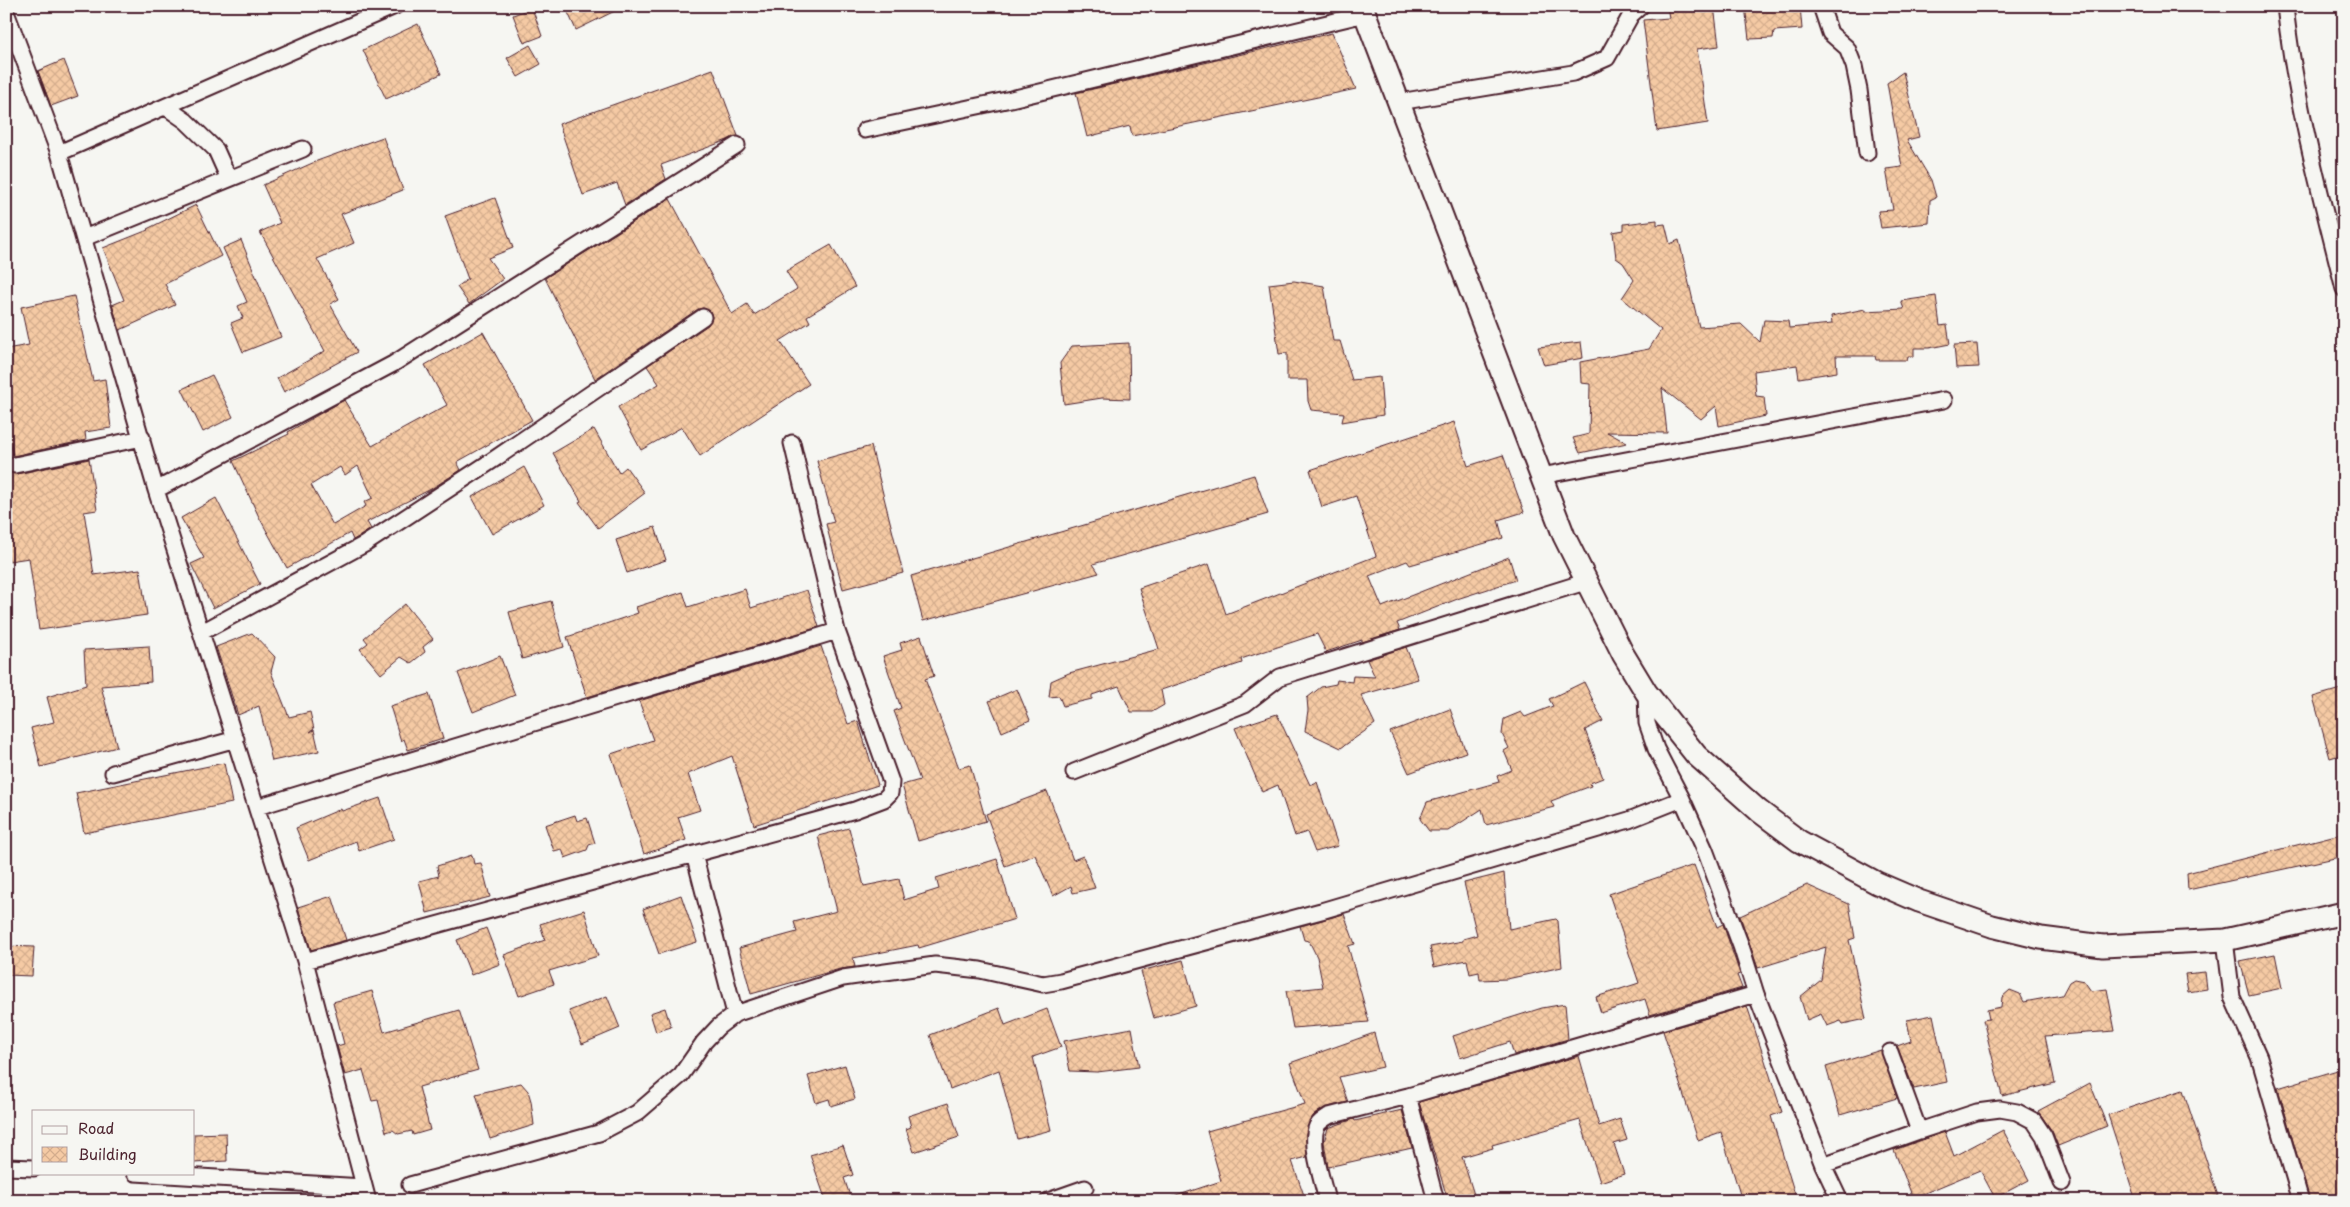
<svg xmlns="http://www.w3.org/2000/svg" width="2350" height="1207" font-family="'Playpen Sans',sans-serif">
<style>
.building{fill:url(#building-cross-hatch);stroke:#4a1f2b;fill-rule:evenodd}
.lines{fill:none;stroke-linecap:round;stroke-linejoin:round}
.minor-casing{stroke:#4a1f2b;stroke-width:19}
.secondary-casing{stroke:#4a1f2b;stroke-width:25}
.minor{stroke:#f6f6f2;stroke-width:15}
.secondary{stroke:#f6f6f2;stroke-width:21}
</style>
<defs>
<pattern id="building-cross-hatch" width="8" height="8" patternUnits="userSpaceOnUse" patternTransform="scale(1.25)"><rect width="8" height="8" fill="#f5caa4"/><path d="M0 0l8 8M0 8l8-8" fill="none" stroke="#d4ad8d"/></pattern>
</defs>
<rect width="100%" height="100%" fill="#f6f6f2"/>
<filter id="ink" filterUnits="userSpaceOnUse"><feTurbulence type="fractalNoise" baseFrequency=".02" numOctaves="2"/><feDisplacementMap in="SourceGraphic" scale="10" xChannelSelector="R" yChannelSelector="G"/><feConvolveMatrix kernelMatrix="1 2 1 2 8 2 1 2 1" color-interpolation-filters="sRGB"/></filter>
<g filter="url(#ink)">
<path class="building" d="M565,6h60l-49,24z
M1667,6h47l5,40 -22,3 11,74 -51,8 -14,-111 26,-2z
M1745,6h55l2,23 -28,2 -1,7 -24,1z
M532,8l10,28 -18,7 -11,-28z
M418,24l23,50 -55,25 -23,-49z
M1332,33l24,56 -224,47 -2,-10 -43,11 -11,-44z
M530,45l11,19 -23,13 -11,-19z
M64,60l14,36 -27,10 -13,-35z
M713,69l25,67 -77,29 5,14 -41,26 -8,-22 -34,12 -24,-71z
M1903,72l16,65 -12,3 24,40 5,17 -6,3 -1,23 -48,5 -3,-17 15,-1 -7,-41 16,-2 -15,-84z
M383,137l20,53 -62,24 13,29 -37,16 22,40 -9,5 27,48 -73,40 -7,-14 48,-27 -65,-119 20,-9 -17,-38 54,-24z
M495,198l18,50 -25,10 15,21 -34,25 -12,-17 11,-8 -23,-63z
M670,199l62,115 15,-10 7,11 43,-26 -11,-18 45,-26 24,42 -48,29 3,6 -30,19 29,43 -109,72 -18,-29 -41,23 -23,-43 41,-23 -12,-18 61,-41 4,-8 -2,-6 -7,-3 -5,1 -103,70 -50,-101z
M196,205l25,51 -56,28 10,21 -55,25 -8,-25 12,-5 -21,-52 45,-18 -1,-1z
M1657,220v5l8,-1 5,20 9,-4 20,87 42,-3 19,18 4,-22 24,1 1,7 43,-4 -1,-8 34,-7v2l39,-2 -3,-8 35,-5 4,30 7,-1 3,19 -21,4h-15v8h-6l-1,4h-31l-1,-4h-39l1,16 -38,6 -2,-13 -43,6 2,25 8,1 2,19 -47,10 -3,-20 -15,13 -39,-31 5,45 -60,-1 20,11 -47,10 -7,-15 16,-4 1,-50 -9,-1 -1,-21 69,-13 12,-19 -39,-32 12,-18 -11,-17 -7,-5 -3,-26 11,-2v-6z
M241,240l40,97 -38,15 -12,-29 12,-5 -5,-12 9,-4 -24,-54z
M1294,281l30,5 9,55h7l12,39 28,-3 3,38 -41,7 2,-9 -33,-3 -3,-9 -1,-21h-20v-27l-8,1 -10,-70z
M74,296l19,85 12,-2 6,49 -26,4 1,8 -73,16 -7,-39v-68l23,-4 -8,-38z
M483,332l49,88 -75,42 4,8 -30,19 -64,33 4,7 -11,7 -7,4 -3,-7 -63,35 -28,-51 -26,-56 56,-27 -1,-2 56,-32 28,46 75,-41 -22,-40zM358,466l15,32 -9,4 2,4 -33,19 -22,-40 29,-18 5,8z
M1581,342l2,16 -39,7 -6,-18z
M1129,343l1,56 -28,-1 -38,6 -4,-41 12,-17z
M1977,344l2,23 -23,1 -2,-23z
M212,375l21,42 -30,15 -21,-43z
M1454,422l14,44 35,-11 21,57 -26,8 5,18 -93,27 -3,-4 -38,15 13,31 127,-50 7,23 -56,18 -63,25 3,7 -38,12v-2l-36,12 -9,-18 -76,25 1,4 -81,27 3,15 -12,7h-21l-12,-26 -27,9v4l-29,7 -4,-10 -10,1 2,-16 18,-8 90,-24 -20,-61 70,-24 17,50 150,-58 -20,-60 -34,11 -12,-37z
M594,429l25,44 7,-6 19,26 -47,35 -19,-26 2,-1 -28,-48z
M871,446l32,127 -60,16 -17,-65 8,-2 -17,-61z
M89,459l8,51 -13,2 10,63 46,-6 7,46 -108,15 -10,-72 -20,3 -3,-18v-72l11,3z
M524,467l20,38 -52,29 -20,-37z
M1254,475l14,39 -175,50 6,9 -176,48 -12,-45z
M216,498l44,86 -47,24 -22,-44 13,-6 -23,-40z
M655,527l11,33 -39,13 -11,-33z
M745,589l6,19 56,-18 12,37 -232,70 -20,-60 71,-24 -2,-6 47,-15 5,15z
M551,601l13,46 -42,12 -13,-47z
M405,604l28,35 -10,8 2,5 -14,11 -10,-6 -20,17 -21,-25 8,-6 -4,-5z
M252,633l23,24 -4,15 18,45 21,-5 4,17 -4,3 4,-2 5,21 -47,10 -13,-55 -21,9 -22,-68z
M921,636l13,40 -9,3 34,89 11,-3 16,56 -68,20 -16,-56 18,-5 -26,-69 7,-3 -18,-52 19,-6 -2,-7z
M149,646l2,36 -50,4 16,61 -76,20 -10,-39 23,-6 -7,-25 39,-12 -2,-35z
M821,646l27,78 10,-3 20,64 -124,40 -22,-69 -44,18 12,36 -22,7 8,23 -42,14 -33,-100 42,-14 -14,-39z
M1406,647l12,32 -57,16 14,29 -34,24 -36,-17 3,-21 -1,-12 14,-11 15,-3 1,-4 15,2 1,-6 22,1 -8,-17z
M500,656l15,39 -42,17 -15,-39z
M1584,682l19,39 -18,9 18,48 -13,5 1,3 -40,15 3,6 -68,18 -4,-16 -34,22h-19l-9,-12 7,-17 72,-20 -2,-6 15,-6 -8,-19 5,-3 -7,-14 2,-15 17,-7 4,5 28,-11 -4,-7z
M2344,688v66l-14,4 -17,-61z
M1017,689l13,31 -28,12 -13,-31z
M429,694l14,45 -35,11 -4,-11 -3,2 -11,-35z
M1450,709l16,43 -57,21 -19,-41z
M1277,714l33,71 7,-3 21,64 -23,6 -8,-20 -12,4 -17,-51 -16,7 -27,-64z
M224,763l8,40 -148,30 -8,-40z
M1047,791l26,69 10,-4 12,32 -22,5 -2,-7 -18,10 -18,-41 -30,11 -19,-52z
M380,798l14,41 -35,12 -3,-10 -47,19 -13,-32 45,-19 1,2z
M575,815l2,6 10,-3 8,25 -6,2 -2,5 -22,8 -3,-9 -8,2 -9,-26z
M849,828l15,58 35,-7 5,21 35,-11 -3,-11 61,-19 18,60 -96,29 -1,-3 -65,13 2,9 -15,2 -89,25 -12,-46 58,-16 -3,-10 43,-11 -19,-75z
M2344,833v23l-156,34 -1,-17z
M472,855l2,9 7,-1 9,34 -63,16 -8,-32 20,-5 -2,-10z
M1694,865l23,62 6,-3 17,50 -3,1 5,13 -92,27 -5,-16 -44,14 -5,-16 43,-14 -30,-89z
M1504,873l5,56 47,-10 2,2 4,46 -55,12 -27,1 -1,-8 -9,2 -3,-14 -33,7 -4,-20 33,-6v-2l14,-4 -13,-52z
M1807,885l42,19 6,34 -6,2 17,79 -23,5 -2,-3 -14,5 -6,-12 -14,6 -7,-23 21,-17 5,-33 -68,21 -18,-52z
M681,895l16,47 -38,12 -16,-45z
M332,896l14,44 -35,10 -13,-43z
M584,910l14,46 -49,15 5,13 -35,12 -15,-41 41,-15 -5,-16z
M1344,914l11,30 -7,2 21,76 -76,6 -7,-37 37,-4 -6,-30 -8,-16 -5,-1 -4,-14z
M486,928l14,36 -29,11 -14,-35z
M6,946l28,1 -2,29 -26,-1z
M2275,954l7,34 -33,7 -9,-34z
M1183,960l13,46 -42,12 -13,-47z
M2205,972l2,17 -19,3 -3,-18z
M2074,979l10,2 7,10 16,-2 8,42 -70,5 10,47 -53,13 -19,-76 6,-1 -2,-9 14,-3 1,-10 8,-7 10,4 4,8 38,-7 7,-13z
M372,991l12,41 75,-22 19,60 -59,17 11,43 -17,5 -1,-4 -14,3 -5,-4 -7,2 -8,-32 -6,1 -9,-31 -18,5 -8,-29 7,-2 -11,-42z
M607,996l13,32 -38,16 -13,-33z
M1565,1004l3,35 -54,16 -4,-13 -50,16 -7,-22 89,-28z
M1747,1006l35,106 -11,4 26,85h-55l-21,-69 -23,8 -35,-109z
M665,1008l6,19 -15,5 -6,-19z
M999,1008l6,17 42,-16 14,38 -28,10 18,73 -34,9 -18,-69 -49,19 -20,-54z
M1933,1015l14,67 -33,7 -17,-43 14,-5 -4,-21z
M1132,1028l7,39 -42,5 -27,-1 -6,-30z
M1374,1033l9,34 -44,10 9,25 -24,6 -11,8 -7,17 1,24 -15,4 14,40h-135l-1,-3 51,-17 -14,-50 98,-27 -15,-41z
M1881,1050l16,48 -57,17 -14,-48z
M1579,1056l20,70 21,-7 7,21 -13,4 10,30 -24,8 -20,-62 -88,25 1,3 -31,9 14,44h-28l-29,-99z
M845,1065l10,34 -24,7 -2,-7 -13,4 -8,-27z
M2344,1068v133h-34l-32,-113z
M521,1083l7,8 3,10 3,24 -44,14 -14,-45z
M2090,1083l17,43 -49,20 -6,-15 -14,-20z
M2183,1090l35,106 -15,5h-67l-28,-86z
M948,1103l11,34 -45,15 -8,-23 5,-2 -3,-11z
M1402,1110l10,38 -84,19 -4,-25 4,-14 26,-9 1,2z
M2003,1130l26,50 -34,18 -15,-28 -67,28 -19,-48 51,-18 9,24z
M226,1133l1,28 -33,2v-29z
M843,1145l10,30 -9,3 6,18 -12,4 -2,-2 -10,3 -16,-46z"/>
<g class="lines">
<g class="minor-casing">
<path id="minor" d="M1821,6l9,27 17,15 7,18 5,24 8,63
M2285,6c10,95 36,190 59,283
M6,12l53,141 97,337 149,471 63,240
M1399,102l174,-29 34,-15 24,-43 10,-9
M166,107l20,14 30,29 13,29
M865,130l146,-31 354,-85
M59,153l336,-147
M84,238l219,-89
M15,465l127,-27
M1541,476l403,-76
M156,490l237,-126 344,-219
M202,632l163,-88 128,-84 210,-143
M1646,692l1,31 9,26 26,50 23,51 36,96 15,48 67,171 17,36
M1074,772l171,-68 35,-27 305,-95
M113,773l123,-34
M257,807l580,-176 -45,-188
M694,854l41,160
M2225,940l7,57 27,60 42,144
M305,961l550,-151 29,-11 6,-6 1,-11 -54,-151
M1890,1052l29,79
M1408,1096l28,105
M1823,1165l96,-34 58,-19 23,-3 17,3 17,9 10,15 18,47
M6,1167l28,1
M135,1173l228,14
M410,1185l189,-52 38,-20 44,-38 23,-33 14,-15 17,-13 108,-36 92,-13 45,5 63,14 18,-3 260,-70 308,-91 53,-21
M1048,1201l37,-13
M1327,1201c-4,-19 -18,-58 -10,-75 3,-5 7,-7 12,-10l79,-20 348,-102"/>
</g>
<g class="secondary-casing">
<path id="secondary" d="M1362,6l202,530 59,118 23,38 50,63 63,56 40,30 78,42 42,18 73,25 49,12 62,8 122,-6 119,-27"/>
</g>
<use href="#minor" class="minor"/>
<use href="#secondary" class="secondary"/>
</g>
</g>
<rect width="2350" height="1207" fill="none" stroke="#f6f6f2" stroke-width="25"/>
<rect x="12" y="12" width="2325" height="1182" fill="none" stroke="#4a1f2b" stroke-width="2" filter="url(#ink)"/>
<rect x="32" y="1110" width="162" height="65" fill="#f6f6f2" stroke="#b1a0a2"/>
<rect x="42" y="1126" width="25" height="8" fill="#f6f6f2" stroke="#b1a0a2"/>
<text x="78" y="1134" font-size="15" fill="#4a1f2b">Road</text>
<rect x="42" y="1147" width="25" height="15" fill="url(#building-cross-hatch)" stroke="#b1a0a2"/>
<text x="78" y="1160" font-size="15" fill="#4a1f2b">Building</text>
</svg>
